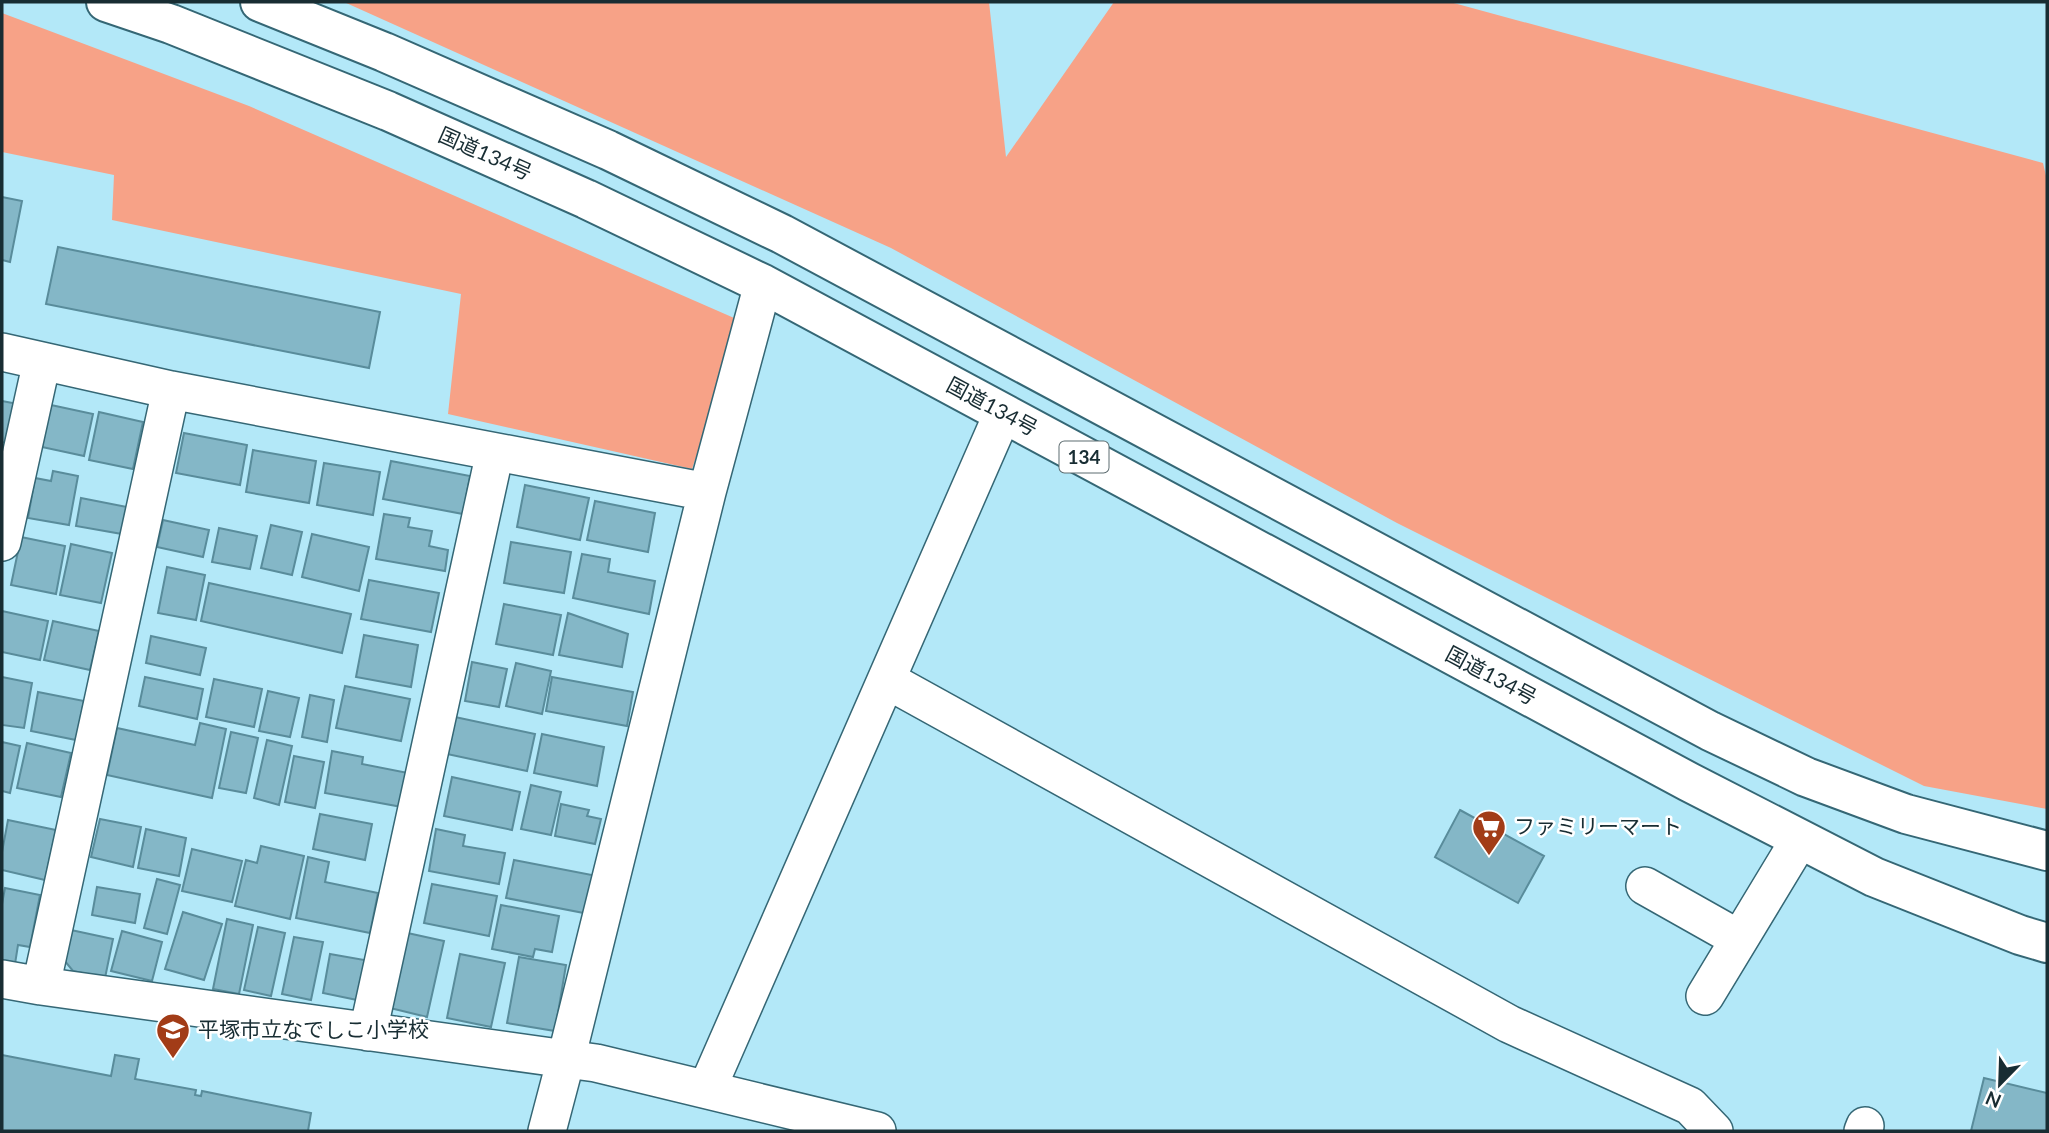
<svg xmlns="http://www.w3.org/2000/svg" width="2049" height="1133" font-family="Lato,'Noto Sans JP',sans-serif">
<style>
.green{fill:#f7a287}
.building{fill:#84b7c7;stroke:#598c9b;stroke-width:2}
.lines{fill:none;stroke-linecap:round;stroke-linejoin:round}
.minor-casing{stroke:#356775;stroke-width:40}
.highway-casing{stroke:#356775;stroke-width:42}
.minor{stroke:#fff;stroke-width:37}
.highway{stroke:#fff;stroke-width:38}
.labels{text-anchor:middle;stroke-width:5;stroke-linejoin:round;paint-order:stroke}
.shield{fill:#fff;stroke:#5d6c70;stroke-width:2}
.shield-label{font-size:19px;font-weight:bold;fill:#182d33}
.street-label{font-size:21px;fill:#182d33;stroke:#fff}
.poi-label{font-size:21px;fill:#182d33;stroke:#fff;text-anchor:start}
</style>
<rect width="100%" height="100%" fill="#b3e8f8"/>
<path class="green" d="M344,2h645l17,155 108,-155h336l593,161 4,17v629l-123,-23 -527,-263 -506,-275z
M2,13l247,93 492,215 -49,148 -244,-55 13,-120 -349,-74 2,-45 -112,-23z"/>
<path class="building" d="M2,197l20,4 -12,61 -8,-2z
M58,247l322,65 -11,56 -323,-64z
M2,401l16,3 -7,40 -9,-2z
M51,405l42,9 -9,42 -42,-9z
M99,412l44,10 -10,47 -44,-9z
M184,433l63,12 -7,40 -64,-12z
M253,450l63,11 -7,42 -63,-11z
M391,461l79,15 -7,38 -80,-15z
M324,463l56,9 -7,43 -56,-10z
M53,471l25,5 -9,49 -41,-7 7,-40 16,3z
M525,485l64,13 -9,42 -63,-13z
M81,498l46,9 -5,27 -46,-8z
M595,501l60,12 -7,39 -61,-12z
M384,514l26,4 -2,9 24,4 -3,15 19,4 -3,21 -69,-12z
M163,520l46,10 -6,27 -46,-10z
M271,525l31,7 -10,43 -31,-7z
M219,528l38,8 -7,33 -38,-7z
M312,534l57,13 -10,44 -57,-14z
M21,537l44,9 -9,48 -45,-9z
M511,542l60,10 -7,41 -60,-10z
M71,544l41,9 -11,50 -41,-8z
M582,554l28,5 -2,13 47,9 -6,33 -76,-16z
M167,567l38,8 -9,45 -38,-7z
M369,580l70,13 -8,39 -70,-13z
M209,583l142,31 -9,39 -141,-32z
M504,604l57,11 -8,40 -57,-11z
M2,611l46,10 -8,39 -38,-8z
M568,613l60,21 -6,33 -63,-12z
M53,621l46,10 -9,39 -46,-10z
M364,635l54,10 -7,42 -55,-10z
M151,636l55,12 -6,27 -54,-12z
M472,662l35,7 -8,38 -34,-6z
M516,663l35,8 -9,43 -36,-8z
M2,677l30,6 -8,45 -22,-3z
M145,677l58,12 -6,30 -58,-13z
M552,677l81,15 -6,34 -81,-15z
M214,679l48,10 -8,38 -48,-10z
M345,686l65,13 -9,42 -65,-13z
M268,691l31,7 -9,39 -31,-6z
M38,692l46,9 -8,39 -45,-9z
M310,695l24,5 -7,42 -25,-5z
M455,717l80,17 -8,37 -80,-17z
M200,723l26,6 -14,69 -105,-23 10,-47 78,17z
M231,732l27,6 -12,55 -27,-5z
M542,734l62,13 -7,39 -63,-13z
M267,740l25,6 -13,59 -25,-7z
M2,742l18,4 -10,47 -8,-2z
M27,743l44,10 -10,44 -44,-9z
M332,751l31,6 -1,7 46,9 -6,34 -77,-14z
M294,756l30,6 -9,46 -30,-6z
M452,777l68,15 -8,38 -68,-14z
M531,785l30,7 -10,43 -30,-6z
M561,804l28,6 -2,6 14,3 -6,25 -40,-8z
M1460,810l84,46 -26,47 -83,-46z
M320,814l52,10 -7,36 -52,-11z
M100,819l41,8 -8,40 -42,-10z
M8,820l48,10 -11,50 -43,-10v-18z
M146,829l40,9 -7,38 -41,-8z
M436,829l29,6 -2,11 42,7 -6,31 -70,-13z
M261,846l43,10 -14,63 -55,-13 11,-46 11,3z
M192,849l50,12 -10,41 -50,-11z
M308,857l21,5 -4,20 53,11 -8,40 -74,-15z
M514,860l83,16 -8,38 -83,-16z
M157,879l23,6 -13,49 -23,-6z
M432,884l65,12 -8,40 -65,-13z
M97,887l43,7 -5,29 -43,-8z
M5,888l35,7 -10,52 -12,-2 -3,19 -13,-3v-57z
M501,905l58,11 -7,36 -17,-3 -2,8 -41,-8z
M183,912l39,12 -18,56 -39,-11z
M227,919l26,6 -14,69 -26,-5z
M258,927l27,6 -14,63 -27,-6z
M71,930l42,9 -8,39 -32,-7 -9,-11z
M122,931l40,11 -10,39 -41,-10z
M403,932l41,9 -17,76 -41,-10z
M294,937l29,5 -12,58 -29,-6z
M330,954l40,7 -8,40 -39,-8z
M460,954l45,9 -14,64 -44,-9z
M519,957l47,8 -11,66 -48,-8z
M2,1055l109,21 4,-21 24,4 -4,20 61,11 -1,5 6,1 1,-5 109,22 -3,18h-306z
M1984,1078l63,15v38h-76z"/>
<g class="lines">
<g class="minor-casing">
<path id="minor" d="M763,284l-56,208 -141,567 30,4 281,68
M2,352l169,38 536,102
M2,542l40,-181
M887,680l622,344 181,82 24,25
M1645,886l94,53
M2,979l39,7 525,73 -19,72
M41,986l130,-596
M1705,996l95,-157
M368,1032l127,-580
M707,1089l296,-676
M1863,1131l2,-5"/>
</g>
<g class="highway-casing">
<path id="highway" d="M106,2l65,22 217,87 198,88 177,85 926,498 185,95 146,58 27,8
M260,2l124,50 224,98 174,84 928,497 96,46 100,37 141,37"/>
</g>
<use href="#minor" class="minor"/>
<use href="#highway" class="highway"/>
</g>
<defs>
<g id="supermarket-pin" transform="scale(1.75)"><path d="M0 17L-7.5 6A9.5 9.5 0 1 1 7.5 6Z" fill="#a23c17" stroke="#fff"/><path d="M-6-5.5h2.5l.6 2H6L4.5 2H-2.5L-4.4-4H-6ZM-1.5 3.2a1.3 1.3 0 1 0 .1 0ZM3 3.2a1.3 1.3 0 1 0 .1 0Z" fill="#fff"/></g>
<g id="school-pin" transform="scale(1.75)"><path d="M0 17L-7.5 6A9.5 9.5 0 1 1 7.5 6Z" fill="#a23c17" stroke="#fff"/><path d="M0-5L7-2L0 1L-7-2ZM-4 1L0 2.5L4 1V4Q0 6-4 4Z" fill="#fff"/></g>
</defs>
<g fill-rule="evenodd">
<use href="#supermarket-pin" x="1489" y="827"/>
<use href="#school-pin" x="173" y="1030"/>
</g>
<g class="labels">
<rect class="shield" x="1059.5" y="441.5" width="49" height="31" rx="5"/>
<g class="shield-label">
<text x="1084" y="464">134</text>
</g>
<g class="street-label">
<text transform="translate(485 154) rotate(24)" y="7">国道134号</text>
<text transform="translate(992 407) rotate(28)" y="7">国道134号</text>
<text transform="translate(1491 676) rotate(28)" y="7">国道134号</text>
</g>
<g class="poi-label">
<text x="1514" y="834">ファミリーマート</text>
<text x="198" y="1037">平塚市立なでしこ小学校</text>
</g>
</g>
<rect width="2049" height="1133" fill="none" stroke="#182d33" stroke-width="7"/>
<g transform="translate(2000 1084) rotate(203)" stroke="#ffffff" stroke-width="5" paint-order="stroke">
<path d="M0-5L12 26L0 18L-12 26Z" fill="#182d33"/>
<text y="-10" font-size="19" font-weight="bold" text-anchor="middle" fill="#182d33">N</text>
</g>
</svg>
